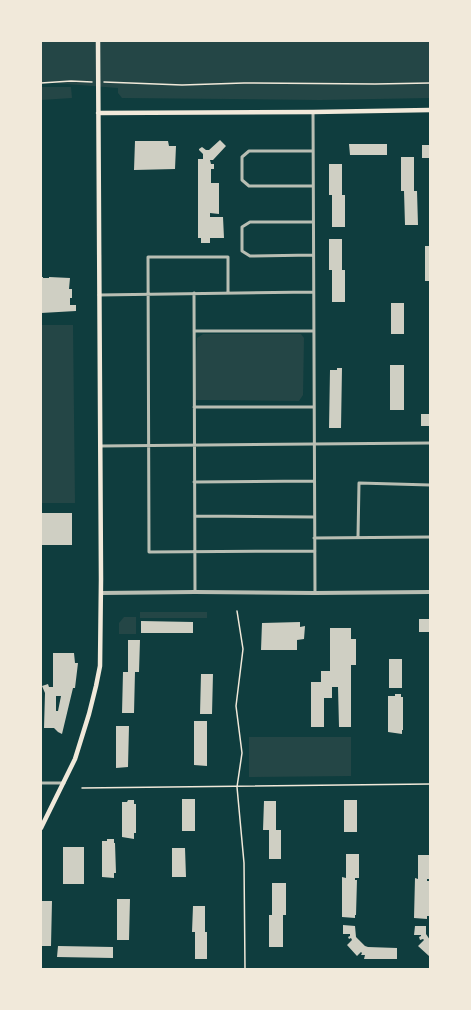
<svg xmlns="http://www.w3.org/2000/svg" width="471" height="1010" font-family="Commissioner,sans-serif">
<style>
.green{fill:#244646}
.building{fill:#cfcfc3;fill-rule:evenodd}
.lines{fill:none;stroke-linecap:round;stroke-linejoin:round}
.path{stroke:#f1e9da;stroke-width:1.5}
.minor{stroke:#b8beb3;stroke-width:3}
.tertiary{stroke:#b8beb3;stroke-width:4}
.secondary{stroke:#f1e9da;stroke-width:4.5}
</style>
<rect width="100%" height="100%" fill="#0f3d3e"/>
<path class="green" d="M41,41h389v57l-110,2 -198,-2 -4,-5v-5l-77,-6z
M41,87h30l1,11 -31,2z
M41,325h32l2,178h-34z
M203,334h98l3,4 -1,57 -4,6 -105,-1 3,-62z
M140,612h67v6h-67z
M124,617h12v17h-17v-11z
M249,737h102v39l-102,1z"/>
<path class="building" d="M220,140l6,6 -13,14h-3l1,4h3v5h-3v14h8v31l-9,-1v4h13l1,21h-14v5h-9v-5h-3v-79h5v-5l-4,-4v-1l3,-2 4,3h3z
M135,141h33l1,5h7l-1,23 -41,1z
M349,144h38v11h-37z
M422,145h8v13h-8z
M401,157h13v34h3l1,34h-13l-1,-34h-3z
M329,164h13v31h3v32h-13v-32h-3z
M329,239h13v31h3v32h-13v-32h-3z
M425,246h5v35h-5z
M41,277h2v1h6v-1l21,1 -1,11h3v9h-2v7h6v6l-35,2z
M391,303h13v31h-13z
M390,365h14v45h-14z
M337,368h5l-1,60h-12l1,-58h7z
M421,414h9v12h-9z
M41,513h31v32h-31z
M419,619h11v13h-11z
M141,621l52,1v11h-52z
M300,622v5l5,-1 -1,13 -7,1v10h-36l1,-27z
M330,628h21v11h5v26h-5v62h-12l-1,-40h-6v11h-8v29h-13v-45h10v-11h9z
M128,640h12l-1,32h-4l-1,41h-12l1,-41h5z
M53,653h21l1,10h3l-3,25h-2l-11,46 -4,-2 -4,-4h-10l1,-35 -3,-7 6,-2 1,3h4zM56,696h5l-3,15h-2z
M389,659h13v29h-13z
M201,674h12l-1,40h-12z
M395,694h6v3h2v33h-1v4l-14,-2v-36h7z
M194,721h13v45l-13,-1z
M116,726h13l-1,41 -12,1z
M182,799h13v32h-13z
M128,800h6v4h2v29h-2v6l-12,-2v-35h5z
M344,800h13v32h-13z
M264,801h12v29h5v29h-12v-29h-6z
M107,839h7v4h1l1,30h-2v5l-12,-1v-36h5z
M63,847h21v37h-21z
M172,848h13l1,29h-14z
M346,854h13v24h-4v2h2l-1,35h-1v3l-13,-1v-40l4,1z
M418,855h12v24h-3v2h2v35h-2v3l-13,-1 1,-40 3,1z
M272,883h14v32h-3v32h-14v-32h3z
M117,899h13l-1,41h-12z
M41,901h11l-1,45h-10z
M193,906h12v26h2v27h-12v-27h-3z
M343,925l12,1 1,11 9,9 3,1 29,1v11h-33l1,-4h-4l1,-2 -1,-1 -4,4 -10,-11 5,-5 -1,-2 -2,1 -1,-2 2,-1v-2h-7z
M415,926h11v8l4,6v15l-1,1 -11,-10 6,-6 -1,-1 -3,1 -1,-3 2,-1v-1h-7z
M58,946l55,1v11l-56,-1z"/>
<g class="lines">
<path class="path" d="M104,82l78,3 62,-2 131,1 55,-1
M41,83l30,-2 21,1
M237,611l6,38 -7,57 6,47 -5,34 7,76 1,106
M82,788l348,-4"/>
<path class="minor" d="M313,112l2,481
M313,151h-64l-7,6v23l7,6h64
M313,222h-63l-8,5v24l8,5 63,-1
M194,293l1,299
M228,293v-36h-80l1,295 166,-1
M99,295l214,-3
M194,331h120
M194,407h120
M100,446l330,-3
M194,482l120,-1
M195,516l119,1
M358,537l1,-54 71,2
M314,538l116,-1
M41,783h23"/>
<path class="tertiary" d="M101,593l94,-1 120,1 115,-1"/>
<path class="secondary" d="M98,113l215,-1 117,-2
M41,828l34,-69 14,-45 7,-28 4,-20 1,-87 -3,-538"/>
</g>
<rect width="471" height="1010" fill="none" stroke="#f1e9da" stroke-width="84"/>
</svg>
